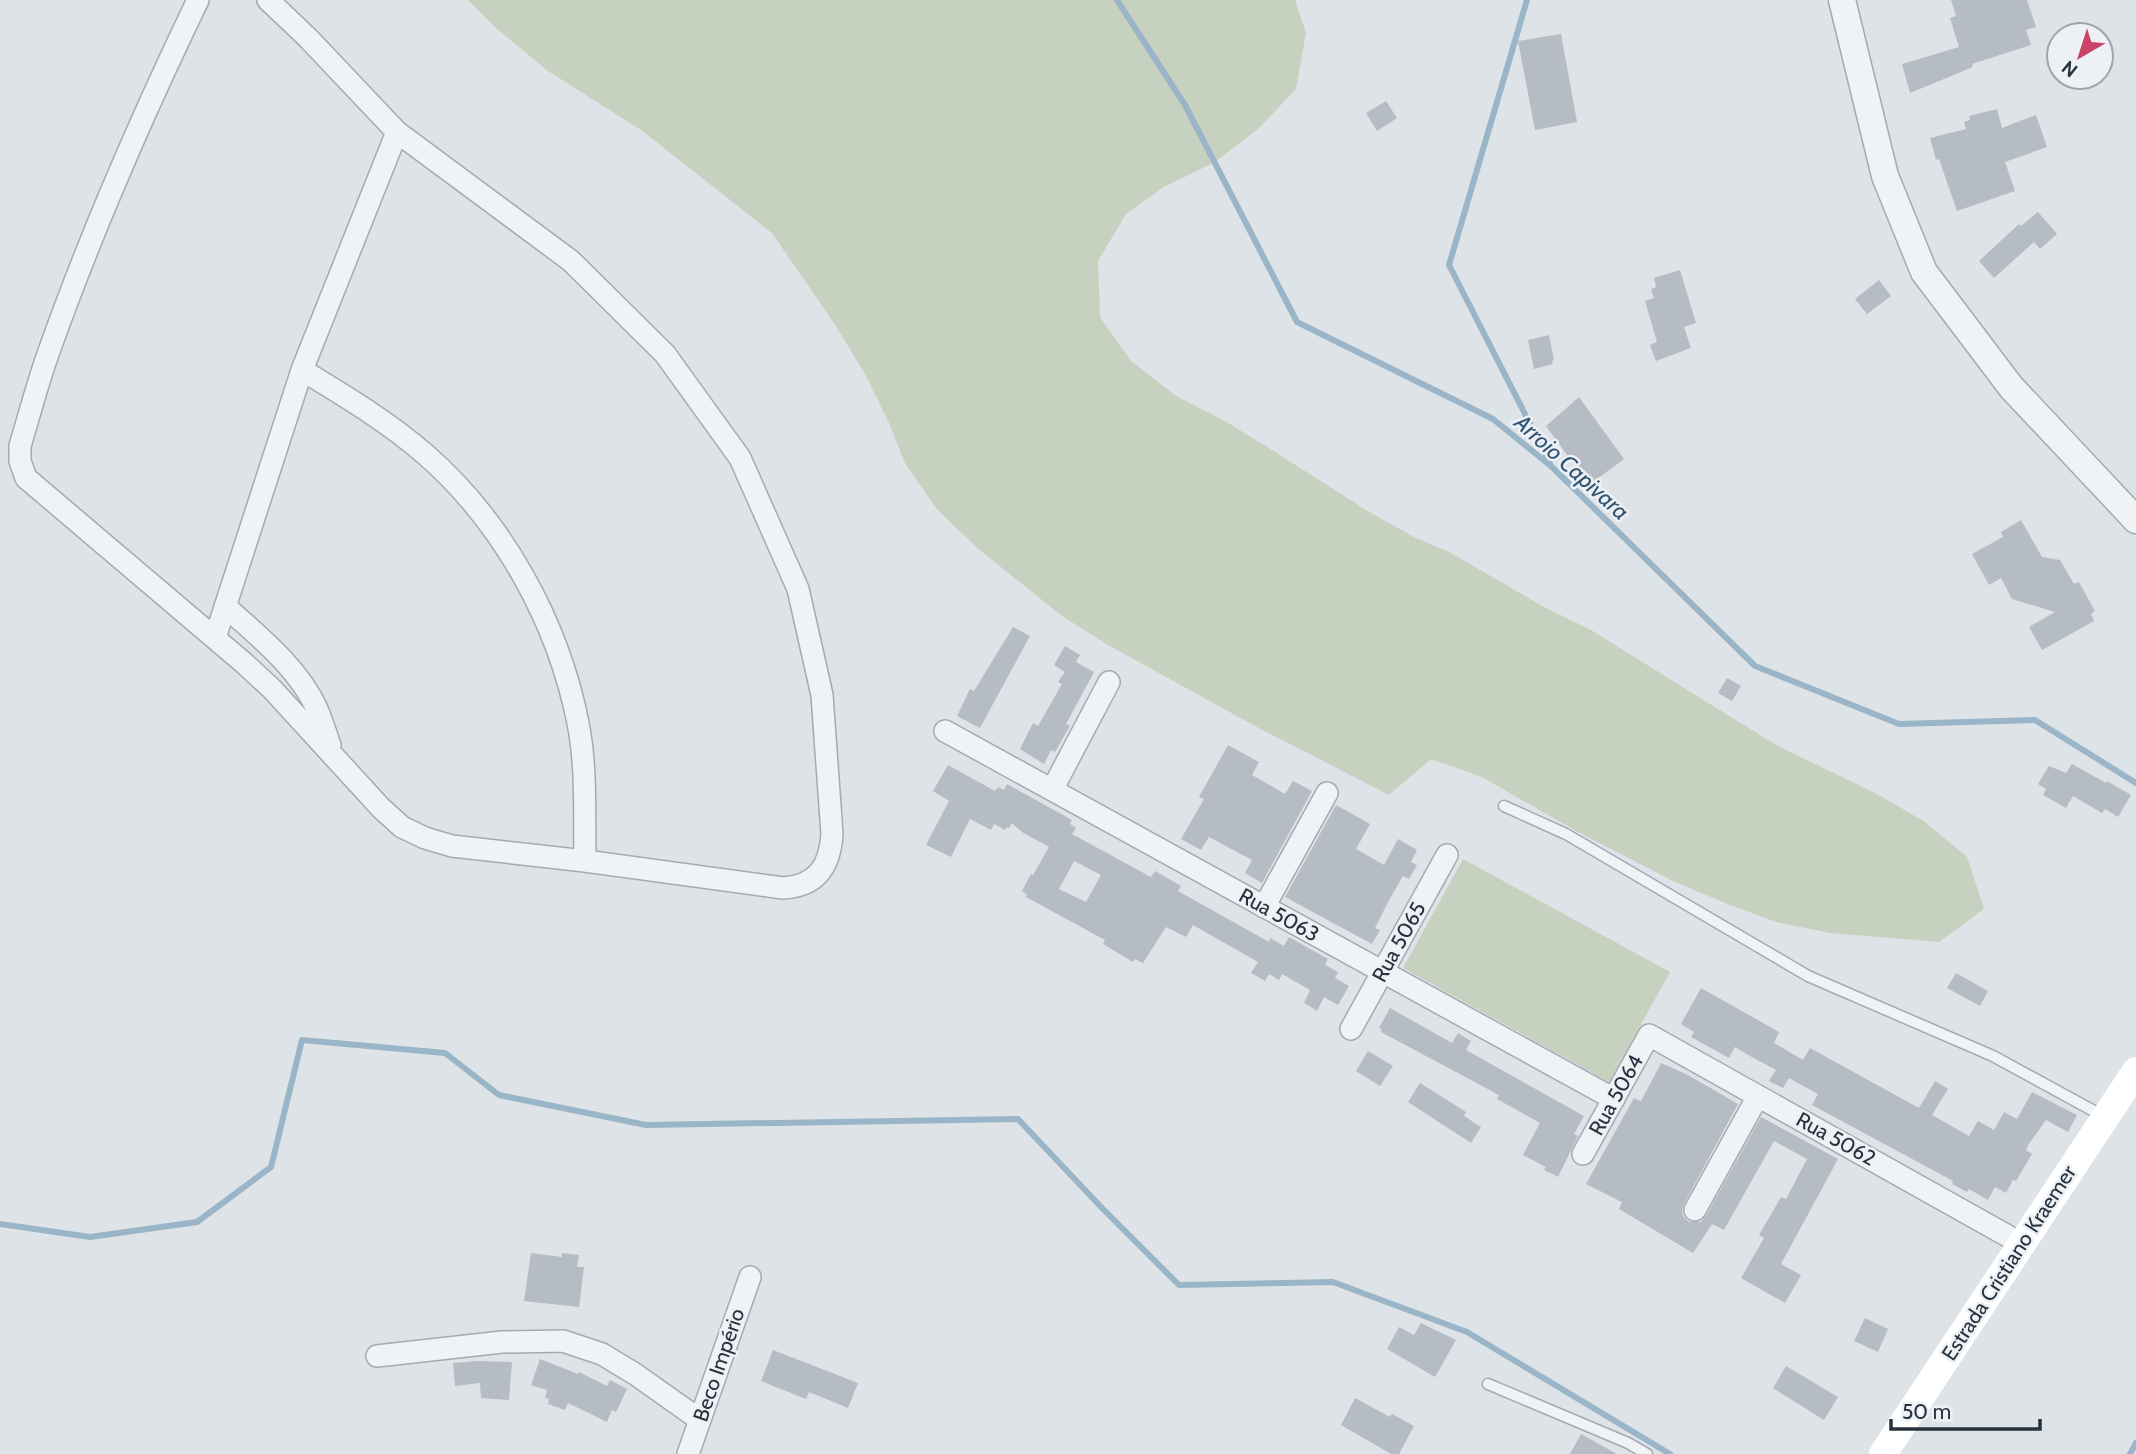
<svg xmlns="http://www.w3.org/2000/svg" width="2136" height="1454" font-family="Cabin,sans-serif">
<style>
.green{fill:#c6d1bf}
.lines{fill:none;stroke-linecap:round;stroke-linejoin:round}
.stream{stroke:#99b5c7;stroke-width:6}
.building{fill:#b5bcc4;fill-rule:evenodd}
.service-casing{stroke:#a3aab1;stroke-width:13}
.minor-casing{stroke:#a3aab1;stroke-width:24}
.tertiary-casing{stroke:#a3aab1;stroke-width:29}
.service{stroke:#f0f3f6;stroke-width:10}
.minor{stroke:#f0f3f6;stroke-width:21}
.tertiary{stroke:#f0f3f6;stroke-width:26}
.secondary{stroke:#fff;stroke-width:28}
.labels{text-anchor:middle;stroke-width:5;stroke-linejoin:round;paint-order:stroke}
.street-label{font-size:21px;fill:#27323e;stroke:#edf1f5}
.water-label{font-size:23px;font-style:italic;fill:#325671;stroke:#edf1f5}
</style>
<rect width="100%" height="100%" fill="#dee3e7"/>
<path class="green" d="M468,0h827l11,33 -10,56 -37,39 -44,34 -51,25 -38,27 -28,47 2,56 31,44 45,35 49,25 47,29 94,60 48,27 35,15 95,55 47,23 185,115 101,49 48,28 42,35 17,52 -45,33 -109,-9 -54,-11 -51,-19 -50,-21 -97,-50 -96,-55 -51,-18 -42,36 -134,-69 -147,-81 -46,-29 -86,-69 -40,-39 -31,-45 -16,-40 -24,-49 -29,-48 -64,-93 -131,-103 -93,-59 -52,-43z
M1463,859l207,113 -61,110 -206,-114z"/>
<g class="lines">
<path class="stream" d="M1117,0l68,105 112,217 196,97 59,48 203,199 144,58 136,-4 101,63
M1527,0l-78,265 101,198
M0,1224l90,13 107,-15 74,-55 31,-127 143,13 54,42 147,30 372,-6 84,89 77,77 154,-3 134,50 203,122
M2130,1454l6,-11"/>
</g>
<path class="building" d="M1951,0h76l9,27 -10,3 5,15 -59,19 1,3 -63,26 -8,-29 57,-17 -9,-29 6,-2z
M1561,34l16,88 -42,8 -17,-89z
M1386,101l11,17 -20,13 -11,-18z
M1997,109l5,19 34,-13 11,32 -42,15 10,29 -58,20 -18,-52 -3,1 -6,-22 36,-9 -2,-7 6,-2 -1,-4z
M2038,212l19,22 -17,15 -6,-7 -40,36 -15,-17 40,-37 2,2z
M1680,270l16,53 -12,4 7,21 -35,13 -6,-16 7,-3 -12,-41 9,-3 -3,-9 5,-2 -2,-9z
M1879,280l12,16 -24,18 -12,-15z
M1549,335l5,25 -2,1 1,3 -19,5 -6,-29z
M1579,397l45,62 -35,26 -43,-59z
M2021,520l21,37 18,3 14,24 5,-2 16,29 -4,3 3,7 -52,29 -13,-23 26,-15 -43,-13 -11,-21 -12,7 -17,-31 31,-17 -2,-5z
M1013,627l17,9 -50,92 -23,-12 13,-27 4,2z
M1065,646l15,9 -4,7 18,10 -28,52 4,2 -15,26 -4,-2 -7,14 -24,-15 13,-26 5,3 24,-42 -4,-2 7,-10 -11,-7z
M1727,678l14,8 -9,15 -14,-8z
M1228,745l31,17 -7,13 33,19 8,-13 19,10 -50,92 -17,-10 7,-13 -43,-23 -8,13 -20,-11 23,-40 -5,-2z
M2072,764l34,19 1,-2 24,14 -13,22 -13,-8 -3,4 -29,-17 -7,12 -23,-13 3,-6 -8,-5 11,-18 17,7z
M948,765l47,26 3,-4 6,3 3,-6 65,36 -2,4 6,4 -4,6 79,43 4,-6 26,15 -3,5 91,51 1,-4 14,8 5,-9 39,22 -3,6 13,7 -3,6 14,8 -11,19 -14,-8 -7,14 -13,-8 6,-13 -28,-16 -3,6 -10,-6 -4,7 -14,-8 7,-11 -65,-37 -7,12 -20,-10 -23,36 -8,-4 -2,3 -30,-18 2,-4 -79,-43 1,-2 -5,-4 9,-17 2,1 16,-28 -27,-15 -10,-9 -3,5 -2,-1 -2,3 -11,-6 -3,6 -21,-11 -19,38 -25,-12 23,-44 -16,-10zM1074,861l27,14 -15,27 -27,-13z
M1336,805l34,19 -14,25 28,16 14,-26 19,11 -6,12 6,3 -8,14 -6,-3 -15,26 -13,26 5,2 -8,14 -87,-47z
M1956,973l32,18 -8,15 -33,-18z
M1701,988l78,44 -5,11 29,17 7,-12 109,60 16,-27 13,8 -16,26 37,21 9,-15 16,9 10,-18 13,7 15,-27 45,23 -9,17 -22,-12 -18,25 -2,5 6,4 -16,27 -3,-1 -7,13 -11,-6 -7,13 -19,-11 -2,3 -15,-8 1,-3 -141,-76 6,-11 -29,-16 -6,10 -14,-7 7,-11 -26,-14 -15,-9 -6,11 -38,-21 3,-5 -13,-8z
M1390,1008l62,35 6,-10 13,8 -5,9 118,66 -10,18 4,2 -20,41 -14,-7 2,-3 -23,-12 17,-32 -43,-24 2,-4 -118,-63 1,-2 -3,-2z
M1368,1051l25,15 -13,20 -24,-15z
M1661,1063l27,12 50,29 -54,100 -2,6 1,6 6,6h12l5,-6 55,-99 77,42 -57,105 20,11 -16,28 -44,-25 23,-40 -5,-3 22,-38 5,2 21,-40 -33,-18 -50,89 -12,-6 -19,29 -74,-44 3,-7 -36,-18 48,-86 7,3z
M1420,1083l46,29 -2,4 17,11 -10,16 -63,-41z
M531,1253l31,4v-4l17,2 -2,12h7l-5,40 -55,-6z
M1865,1318l23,11 -10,23 -24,-11z
M1421,1323l35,17 -21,37 -48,-28 12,-22 15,8z
M773,1350l85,33 -10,25 -39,-16 -3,7 -45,-18z
M540,1359l38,15 1,-2 28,14 3,-6 17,9 -11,23 -4,-2 -5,12 -39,-19 -3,7 -17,-6 1,-5 -4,-1 2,-8 -16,-5z
M478,1361l34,1 -3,38 -28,-2 -1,-15 -25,3 -2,-23z
M1786,1366l52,31 -14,23 -51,-32z
M1355,1398l35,19 2,-3 22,12 -15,28h-8l-50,-29z
M1581,1434l36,20h-47z"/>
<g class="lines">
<g class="service-casing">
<path id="service" d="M1504,806l62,28 242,142 185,80 110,60
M1488,1384l140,59 19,11"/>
</g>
<g class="minor-casing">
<path id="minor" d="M198,0c-56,116 -107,233 -150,354 -11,31 -19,62 -28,92v15l6,17 218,185 28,26 109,119 21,19 23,11 27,8 133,15 198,27c34,-2 47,-22 49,-54l-10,-139 -24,-106 -58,-131 -75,-104 -94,-93 -174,-129 -89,-94 -40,-38
M302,370c43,26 86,52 123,84 78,68 133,168 153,269 9,45 6,92 7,138
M225,606c33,30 73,61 92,103 5,12 9,24 13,36
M215,638l87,-268 95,-238
M945,731l669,368
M1052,790l57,-108
M1264,907l63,-114
M1351,1029l96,-174
M1583,1154l66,-119 373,209
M1695,1210l63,-114
M377,1356l125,-14 61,-1 39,13 33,20 65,46
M688,1454l62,-177"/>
</g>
<g class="tertiary-casing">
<path id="tertiary" d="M1842,0l43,176 39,96 87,115 125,133"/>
</g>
<use href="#service" class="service"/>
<use href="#minor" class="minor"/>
<use href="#tertiary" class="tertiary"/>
<path class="secondary" d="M1883,1454l253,-383"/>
</g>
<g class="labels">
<g class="street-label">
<text transform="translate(1279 915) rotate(29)" y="7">Rua 5063</text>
<text transform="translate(1399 942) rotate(-61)" y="7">Rua 5065</text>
<text transform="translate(1616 1095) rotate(-61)" y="7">Rua 5064</text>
<text transform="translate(1836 1139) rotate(29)" y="7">Rua 5062</text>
<text transform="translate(2009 1263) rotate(-57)" y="7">Estrada Cristiano Kraemer</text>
<text transform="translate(719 1365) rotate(-71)" y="7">Beco Império</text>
</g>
<g class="water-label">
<text transform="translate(1572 467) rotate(42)" y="8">Arroio Capivara</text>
</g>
</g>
<g transform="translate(2080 56) rotate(219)"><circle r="33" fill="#edf1f5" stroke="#9ea5ac" stroke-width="2"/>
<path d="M0-5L12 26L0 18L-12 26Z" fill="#cc4369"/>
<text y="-10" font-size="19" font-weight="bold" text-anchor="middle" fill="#27323e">N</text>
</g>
<path d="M1891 1419v10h149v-10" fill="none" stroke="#27323e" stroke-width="3.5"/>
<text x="1902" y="1419" font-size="21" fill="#27323e" stroke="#edf1f5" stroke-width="5" paint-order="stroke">50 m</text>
</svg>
